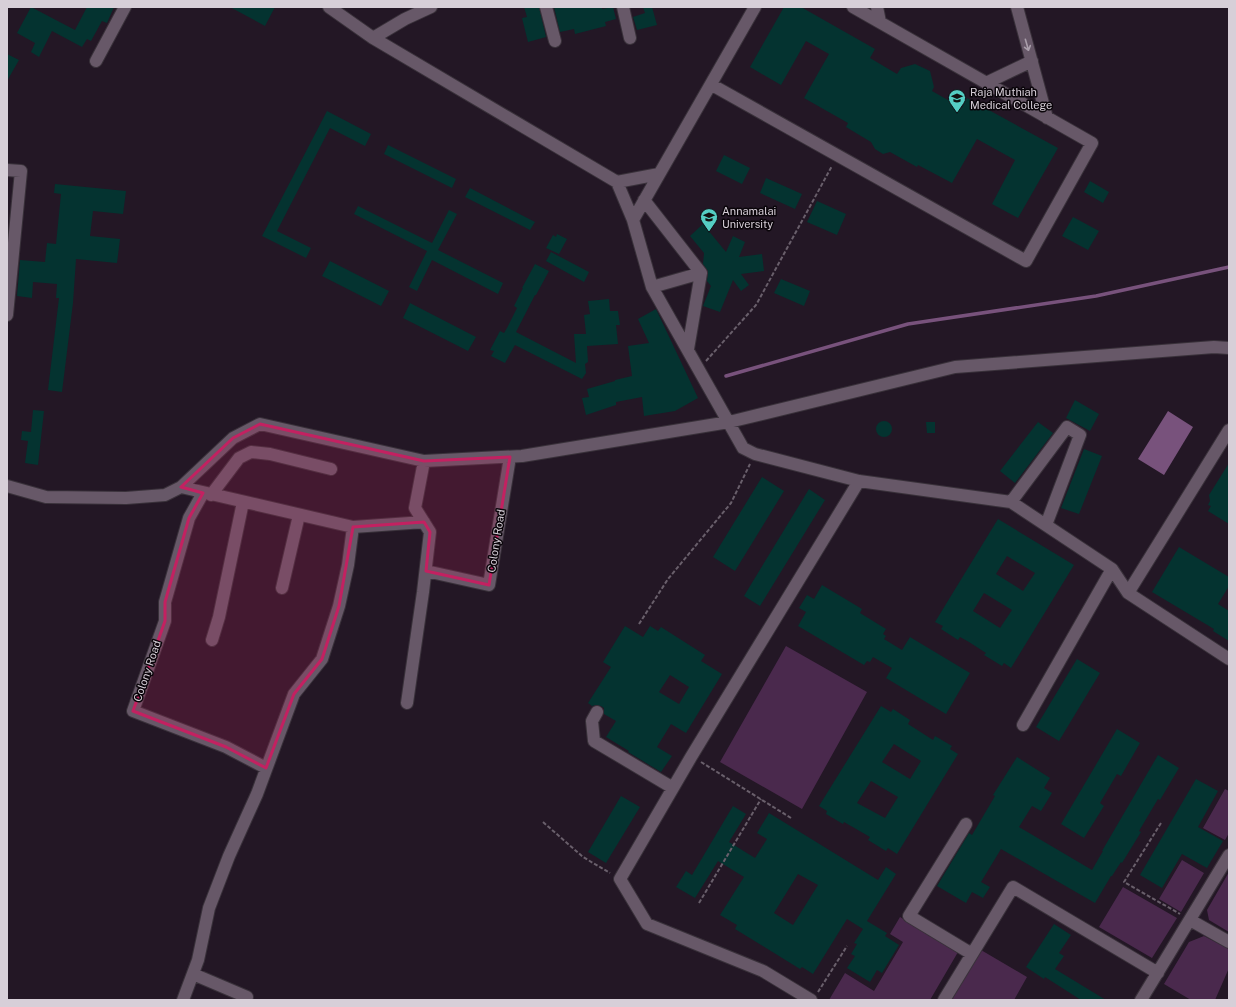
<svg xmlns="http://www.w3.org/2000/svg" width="1236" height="1007" font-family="'Public Sans',sans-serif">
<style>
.green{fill:#4a294d}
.water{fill:#78527c}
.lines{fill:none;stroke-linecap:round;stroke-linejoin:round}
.stream{stroke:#78527c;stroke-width:3.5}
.building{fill:#043330;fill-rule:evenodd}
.minor-casing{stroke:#39313a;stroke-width:14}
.path{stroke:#695f6b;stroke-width:2;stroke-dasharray:4 2;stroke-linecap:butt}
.minor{stroke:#675868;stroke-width:12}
.oneway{stroke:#aa9fab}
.marked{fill:#c32161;fill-opacity:0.2;stroke:#c32161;stroke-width:3;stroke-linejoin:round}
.labels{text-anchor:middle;stroke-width:3;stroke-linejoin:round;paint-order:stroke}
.poi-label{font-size:11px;fill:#d7cfd8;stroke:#0a050a;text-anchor:start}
.street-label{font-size:11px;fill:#d7cfd8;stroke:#0a050a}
</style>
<rect width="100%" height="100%" fill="#231725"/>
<path class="green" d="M786,646l81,46 -65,117 -82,-47z
M1225,789l4,2v42l-4,7 -22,-12z
M1182,860l22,13 -23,39 -22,-13z
M1229,872v60l-20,-12 -2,-10z
M1123,887l54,31 -25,40 -53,-31z
M900,917l58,35 -28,48h-101l16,-27 29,18 29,-49 -13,-8z
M1204,936l25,13v19l-14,32h-24l-27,-16 25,-42z
M981,950l46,27 -13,23h-63z"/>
<path class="water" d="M1168,411l25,16 -29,48 -26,-16z"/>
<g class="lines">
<path class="stream" d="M726,376l182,-52 188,-28 133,-29"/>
</g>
<path class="building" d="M31,7l44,23 12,-23h27l-7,16 -5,-2 -11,20 -4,-2 -5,8 -30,-16 -13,26 -8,-5 4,-9 -18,-10z
M230,7h45l-10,19z
M524,7h15l7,30 -18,5 -6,-24 5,-1z
M554,7h48v2l11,-2 3,12 -11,3 1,4 -31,8 -1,-5 -14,3z
M643,7h9l5,18 -20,5 -4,-13 12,-4z
M784,7h17l74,42 -5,9 27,16 4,-6 14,-4 15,7 4,16 -2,4 30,17 5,-10 91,50 -40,70 -26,-14 23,-44 -38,-21 -25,44 -34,-18 -1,2 -27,-15 -7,2 -8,-5 -4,-7 -25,-15 2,-4 -44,-25 25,-44 -23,-13 -25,44 -31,-18z
M7,54l12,6 -12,21z
M327,111l44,23 -6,12 -35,-18 -53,103 34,17 -5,10 -44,-22z
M388,145l68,34 -4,9 -68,-34z
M724,155l26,13 -8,16 -26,-13z
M766,178l36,16 -7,15 -35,-16z
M1090,181l19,11 -6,11 -19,-11z
M55,184l71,7 -3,23 -30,-3 -3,25 30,3 -3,24 -41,-4 -3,44 -11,89 -14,-2 11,-92h-3l1,-14 -24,-2 -1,16 -15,-2 3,-36 25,2 2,-19 9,1 5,-50 -7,-1z
M470,188l65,34 -5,8 -65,-33z
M817,201l29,13 -9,21 -30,-13z
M358,206l74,37 17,-33 8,4 -19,36 65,33 -5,11 -66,-34 -15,31 -8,-4 18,-36 -73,-37z
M1073,217l26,14 -11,19 -26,-14z
M703,224l23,28 7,-16 12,6 -6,15 23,-3 2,17 -23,3 8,11 -8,6 -8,-11 -13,32 -17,-6 8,-20 -4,-5 1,-10 -5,-7 1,-11 -14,-17z
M557,234l10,5 -8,15 -13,-6 7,-13 3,2z
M551,252l38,20 -5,10 -38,-21z
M330,261l59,30 -8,15 -59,-30z
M535,264l14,7 -13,24h-1l-19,37 60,31 -2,-29h12l-2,-19 6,-1 -2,-13 21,-2 1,12h8l2,14h-4l2,19 -31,2 1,16 -3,2 1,9 -4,6 -67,-34 -10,18 -14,-7 3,-5 -4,-1 10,-19 4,2 3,-5 10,-20 -3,-2 9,-18h-1z
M781,279l29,12 -6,15 -30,-13z
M410,303l66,34 -8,14 -65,-33z
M656,309l42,89 -23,13 -31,5 -2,-19 -26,5v3l-30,10 -4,-17 7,-1 -2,-8 28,-8v-1l17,-4 -4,-30 21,-3 -11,-24z
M1075,400l24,14 -9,17 -24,-13z
M33,410l11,1 -6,54 -13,-2 3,-22 -7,-1 1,-9 9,1z
M876 429a8 8 0 1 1 16 0a8 8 0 1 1-16 0Z
M926,422h9v11h-8z
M1038,422l15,11 -38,50 -15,-12z
M1084,449l18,7 -23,58 -18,-6z
M1229,463v61l-21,-13 3,-5 -3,-1 2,-4 -1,-6z
M762,477l22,14 -49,80 -22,-14z
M809,489l16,11 -65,106 -16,-10z
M998,519l76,46 -63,103 -7,-5 -2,3 -18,-11 2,-2 -17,-11 -9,-5 -2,3 -17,-11 2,-3 -8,-4zM1007,556l28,17 -12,18 -27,-17zM984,593l28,17 -12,18 -27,-17z
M1179,547l50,30v9l-11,18 11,7v30l-16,-10 1,-2 -62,-37z
M822,585l40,24 -2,4 26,16 -3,5 3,2 -2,3 18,11 8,-13 60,36 -24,41 -60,-36 6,-10 -19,-11 -3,5 -3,-1 -3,4 -66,-39 8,-14 -7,-4 8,-13 7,4z
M625,626l18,11 7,-11 8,5 3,-4 44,28 -4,6 21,13 -36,59 -15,-9 -14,23 15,9 -11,16 -33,-20 1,-1 -23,-14 10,-16 -12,-7v-6l-3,-2 -5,-1 -4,1 -4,-3 23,-36 -8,-5zM670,675l19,12 -10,17 -20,-12z
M1077,659l23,14 -41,68 -23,-14z
M881,706l10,6 2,-3 17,11 -2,4 25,16 2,-4 17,10 -2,3 8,5 -61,100 -9,-6 -2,3 -18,-11 2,-3 -26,-15 -1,2 -17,-10 1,-3 -8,-5zM894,744l27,17 -11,18 -28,-17zM871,781l27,16 -13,21 -28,-15z
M1117,729l23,14 -19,33 -4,-2 -17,29 4,3 -20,32 -23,-14z
M1158,755l21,13 -19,32 -2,-1 -19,32 2,1 -19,31 -1,-1 -9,14h-1l-16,27 -94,-54 -20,33 9,5 -7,11 -11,-6 -6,11 -29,-17 32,-53 3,2 23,-39 -2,-1 24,-38 33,21 -6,10 8,5 -11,18 -9,-5 -13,21 73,43 11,-19h-1z
M1196,779l22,12 -20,36 25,14 -16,27 -25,-14 -20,34 -22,-13z
M621,796l19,11 -34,56 -18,-11z
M733,806l13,8 -17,28 26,16 12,-19 -10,-6 12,-20 109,67 8,-13 10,7 -29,47 20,12 -2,3 14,9 -17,28 -5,-3 -7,12 -23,-14 8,-12 -4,-2 6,-10 -3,-1 9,-14 -16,-10 -34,55 -11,-7 -2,2 -65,-40 2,-4 -17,-10 24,-38 -26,-16 -23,37 -19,-11 10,-16 6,4zM798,874l20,11 -25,40 -19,-12z
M1054,924l17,11 -12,18 5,3 -9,13 51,31h-25l-36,-23 -1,2 -18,-12z"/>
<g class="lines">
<g class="minor-casing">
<path id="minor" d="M329,7l44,31 244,144 16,38 19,67 91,161 12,6 104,27 152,21 101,67 16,24 101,66
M546,7l9,34
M623,7l7,31
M877,7l3,15
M1017,7l30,111
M373,38l32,-19 26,-12
M96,61l29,-54
M986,83l46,-22
M712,85l314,176 66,-118 -239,-136
M7,170l14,1 -14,144
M617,182l42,-8
M644,200l57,73 -13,76
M633,220l122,-213
M652,287l49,-14
M7,486l39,11 80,1 39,-3 16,-8 52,-49 27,-14 164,37 98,-5 207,-34 226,-55 259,-20 15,1
M181,487l172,40 -5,38 -9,41 -17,53 -28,35 -37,100 -28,62 -20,52 -11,52 -15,40
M203,493l-14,25 -24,84v19l-32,90 93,36 40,21
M211,495l28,-37 12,-6 19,2 61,15
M1011,502l56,-75 13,8 -34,90
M353,527l71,-5
M426,571l63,14 21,-128
M282,588l17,-73
M1128,593l101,-163
M212,640l7,-23 24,-115
M407,703l16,-111 7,-60 -15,-24 9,-47
M597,712l-5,9 2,20 79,47
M1023,725l89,-156
M966,824l-57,92 63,38
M1190,920l39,22
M193,974l54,23 -1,3
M811,1000l-48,-29 -116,-47 -27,-45 71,-122 168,-276
M944,1000l69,-113 145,86
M1141,1000l88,-145"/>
</g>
<path class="path" d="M706,361l50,-56 76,-139
M639,624l29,-45 63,-76 19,-39
M701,762l90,56
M543,822l40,35 27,16
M1161,823l-37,59 56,32
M699,903l62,-104
M818,992l29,-46"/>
<use href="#minor" class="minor"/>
</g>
<defs><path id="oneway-shaft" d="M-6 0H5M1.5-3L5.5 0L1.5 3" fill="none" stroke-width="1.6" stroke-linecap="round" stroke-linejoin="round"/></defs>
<use class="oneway" href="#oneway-shaft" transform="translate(1027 45) rotate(74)"/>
<path class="marked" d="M260,424l164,37 86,-4 -21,128 -63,-14 4,-39 -6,-10 -71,5 -14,79 -17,53 -28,35 -28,74 -40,-21 -93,-36 32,-90v-19l24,-84 14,-25 -22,-6 52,-49z"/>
<defs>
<g id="university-pin" transform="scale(0.9)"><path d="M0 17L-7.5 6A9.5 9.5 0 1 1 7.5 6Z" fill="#55cec4" stroke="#0a050a"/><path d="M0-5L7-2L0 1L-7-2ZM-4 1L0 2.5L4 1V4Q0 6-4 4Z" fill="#111"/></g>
</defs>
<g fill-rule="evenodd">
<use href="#university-pin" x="957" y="98"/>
<use href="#university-pin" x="709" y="217"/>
</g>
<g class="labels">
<g class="poi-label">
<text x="970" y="96">Raja Muthiah<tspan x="970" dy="13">Medical College</tspan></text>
<text x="722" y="215">Annamalai<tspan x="722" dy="13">University</tspan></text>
</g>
<g class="street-label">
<text transform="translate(496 541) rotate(-81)" y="4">Colony Road</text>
<text transform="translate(147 671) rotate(-71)" y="4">Colony Road</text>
</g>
</g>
<rect width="1236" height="1007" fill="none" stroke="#d7cfd8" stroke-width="16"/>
</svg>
